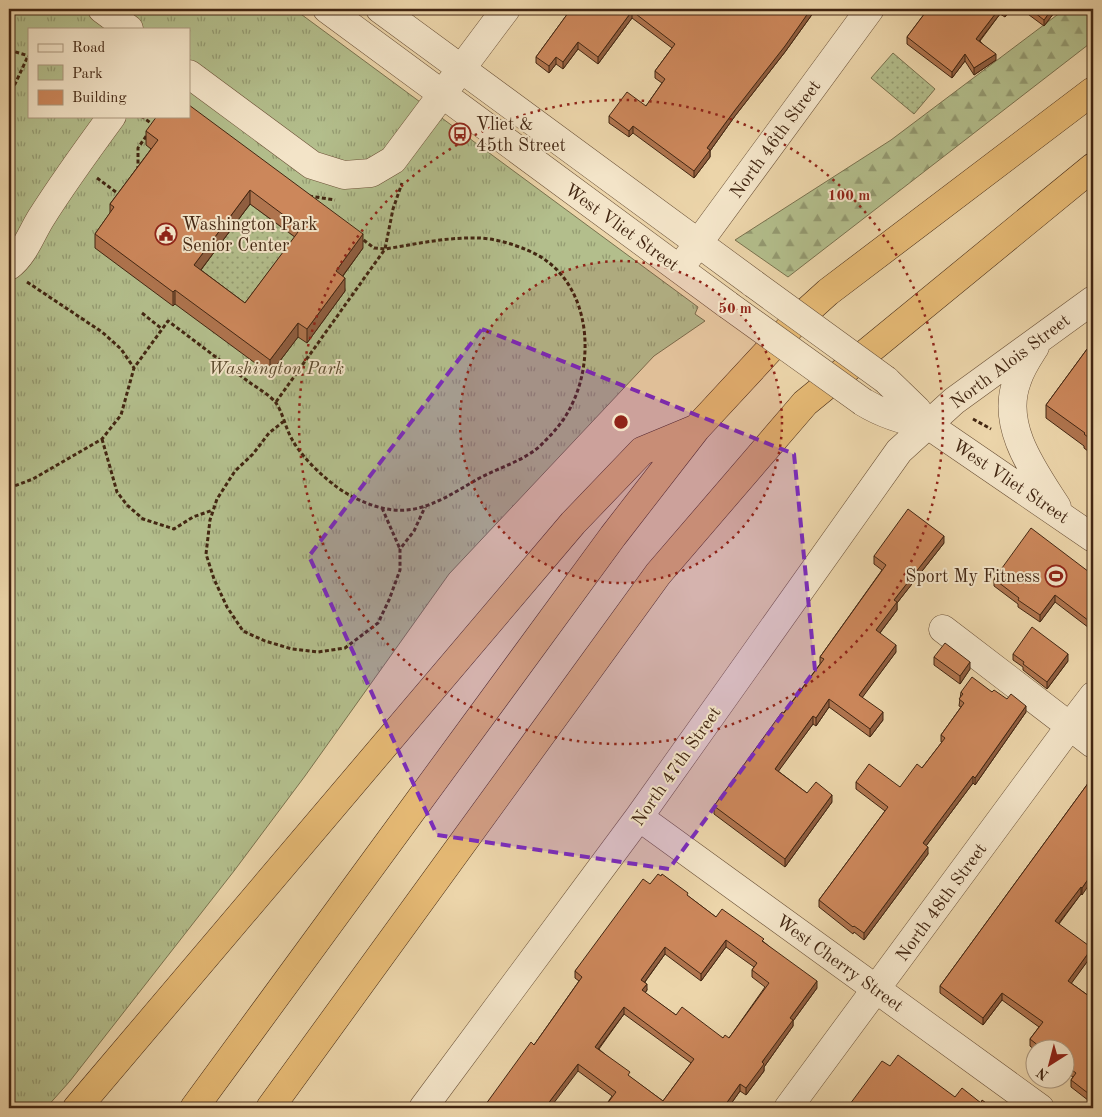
<svg xmlns="http://www.w3.org/2000/svg" width="1102" height="1117" font-family="'Old Standard TT',serif">
<style>
.forest{fill:url(#forest-firs);stroke:#7a724f}
.park{fill:url(#park-tufts);stroke:#7a724f;fill-rule:evenodd}
.garden{fill:url(#garden-dots);stroke:#7a724f}
.lines{fill:none;stroke-linecap:round;stroke-linejoin:round}
.minor-casing{stroke:#6c5238;stroke-width:29}
.highway-casing{stroke:#422612;stroke-width:29}
.path{stroke:#422612;stroke-width:3;stroke-dasharray:4 2.5;stroke-linecap:butt}
.minor{stroke:#f3e4c8;stroke-width:28}
.highway{stroke:#e6ba75;stroke-width:28}
.minor-bridge-casing{stroke:#6c5238;stroke-width:29;stroke-linecap:butt}
.minor-bridge{stroke:#f3e4c8;stroke-width:28}
.wall{fill:#af744e;stroke:#422612;fill-rule:evenodd}
.shaded-wall{fill:#8f5e40;stroke:#422612}
.building{fill:#cc875b;stroke:#422612;fill-rule:evenodd}
.marked{fill:#7b2cbf;fill-opacity:0.2;stroke:#7b2cbf;stroke-width:4;stroke-dasharray:10 6;stroke-linejoin:round}
.ring{fill:none;stroke:#8f2418;stroke-width:2.5;stroke-dasharray:2.5 5}
.labels{text-anchor:middle;stroke-width:4;stroke-linejoin:round;paint-order:stroke}
.poi-label{font-size:18px;fill:#422612;stroke:#f3e4c8;text-anchor:start}
.street-label{font-size:18px;fill:#422612;stroke:#f3e4c8}
.park-label{font-size:18px;font-style:italic;fill:#5e4c30;stroke:#f3e4c8}
.centre{fill:#8f2418;stroke:#f3e4c8;stroke-width:2.5}
.ring-label{font-size:15px;text-anchor:middle;font-weight:bold;fill:#8f2418;stroke:#f3e4c8;stroke-width:4;stroke-linejoin:round;paint-order:stroke}
</style>
<defs>
<pattern id="forest-firs" width="22" height="20" patternUnits="userSpaceOnUse" patternTransform="scale(1.25)"><rect width="22" height="20" fill="#b3be8c"/><path d="M5 1l3.5 6h-7zM16 11l3.5 6h-7z" fill="#939a71"/></pattern>
<pattern id="park-tufts" width="24" height="20" patternUnits="userSpaceOnUse" patternTransform="scale(1.25)"><rect width="24" height="20" fill="#b3be8c"/><path d="M3 7l-1-3M5 7V3M7 7l1-3M15 17l-1-3M17 17v-4M19 17l1-3" fill="none" stroke="#939a71"/></pattern>
<pattern id="garden-dots" width="8" height="8" patternUnits="userSpaceOnUse" patternTransform="scale(1.25)"><rect width="8" height="8" fill="#b3be8c"/><path d="M2 2h.1M6 6h.1" fill="none" stroke="#939a71" stroke-width="1.8" stroke-linecap="round"/></pattern>
</defs>
<rect width="100%" height="100%" fill="#ecd5aa"/>
<filter id="stains"><feTurbulence type="fractalNoise" baseFrequency=".004" numOctaves="4"/><feColorMatrix values="0 0 0 0 .2 0 0 0 0 .09 0 0 0 0 .02 0 0 0 .5 -.17"/></filter>
<radialGradient id="worn" r=".72"><stop offset=".6" stop-color="#630" stop-opacity="0"/><stop offset="1" stop-color="#630" stop-opacity=".3"/></radialGradient>
<path class="forest" d="M1065,9h28v32l-305,236 -53,-37 156,-100z"/>
<path class="park" d="M9,9h285l404,298 -3,7 10,7 -51,35 -205,218 -144,202 -71,95 -164,210 -24,27h-37zM29,29h160v87h-160z"/>
<path class="garden" d="M893,53l42,36 -21,25 -43,-36z
M250,204l62,46 -55,75 -63,-46z"/>
<g class="lines">
<g class="minor-casing">
<path id="minor" d="M102,9l27,20
M327,9l401,296
M380,9l374,275
M189,74l123,91 32,10 27,-2 22,-13 113,-151
M688,257l182,-248
M9,266c15,-11 22,-32 32,-48 22,-35 46,-68 71,-102
M1035,347c-7,11 -14,21 -18,34 -17,45 17,90 40,126
M886,380l31,30 11,15 165,113
M863,402c21,13 41,19 65,23
M943,629l150,115
M639,817l401,291
M423,1108l216,-291 260,-366 55,-50 139,-101
M788,1108l282,-382 23,-30"/>
</g>
<g class="highway-casing">
<path id="highway" d="M77,1108l496,-585 69,-72 53,-22
M194,1108l419,-572 83,-107 100,-108 32,-29 265,-201
M270,1108l388,-534 147,-171 288,-236"/>
</g>
<path class="path" d="M9,50l20,6
M9,97l19,-41
M141,116l14,10
M138,170v-22l11,-16
M97,178l23,17
M309,196l26,4
M27,282l75,50 19,17 13,19
M142,313l20,16
M276,402l109,-153 8,-40 9,-26
M973,419l18,10
M284,421l-15,12 -16,21 -18,17 -18,28 -7,21 -4,34 8,25 13,28 16,24 22,10 27,8 26,3 27,-4 33,-25 11,-23 11,-30v-21l14,-18 11,-24
M102,439l15,53 10,13 16,14 31,10 19,-12 20,-7
M9,488l24,-9 69,-40 19,-24 13,-47 34,-47c27,20 54,41 81,61 8,6 21,13 27,21 7,10 10,27 17,38 11,20 42,48 62,57 51,25 77,8 121,-18 21,-12 46,-18 64,-34 9,-9 18,-18 25,-29 34,-53 27,-141 -38,-167 -14,-6 -34,-12 -49,-12 -31,-1 -62,6 -93,11l-11,-1 -13,-10
M382,508l18,41"/>
<use href="#minor" class="minor"/>
<use href="#highway" class="highway"/>
<g class="minor-bridge-casing">
<path id="minor-bridge" d="M754,284l132,96
M728,305l135,97"/>
</g>
<use href="#minor-bridge" class="minor-bridge"/>
</g>
<path class="wall" d="M571,9h245l-31,43 -50,64 -25,35v6l-16,21 -61,-45 -4,4 -20,-14v-7l37,-10 16,-23 -7,-5v-7l17,-23 -40,-30 -34,46 -20,-15 -15,20 -7,-5 -7,9 -13,-10v-6z
M928,9h83l-6,8 -5,-3 -20,27 16,19 -22,15 -9,-14 -13,17 -45,-34v-7z
M1021,9h36l-13,17z
M146,131l217,117 -20,28 2,15 -38,52 -9,-6 -28,37 -95,-70 -2,2 -78,-58v-14l15,-21v-9l41,-55 -5,-4zM250,204l45,33 -50,66 -44,-33z
M1093,341v114l-9,-7v-2l-38,-28v-13z
M944,543l-47,60v7l-17,23 16,19 -34,45 21,23 -13,17 -41,-30 -13,19 -3,-2 -35,47 29,22 25,9 -47,65 -71,-53v-8l106,-142v-7l62,-87 -8,-6v-8z
M1093,575v56l-38,-29 -15,20 -22,-15v-3l-24,-18v-7z
M1013,654l55,7 -21,28 -24,-19v-3l-10,-7z
M934,657l36,12 -10,15 -26,-19z
M961,692h31l34,20 -51,73 -2,-2 -47,63 2,8 -64,86 -10,-8 -1,2 -34,-27v-7l66,-89 -29,-22v-7l44,5 22,-19 20,-26h-1v-7l20,-28 -2,-1z
M1089,782l-7,113 -1,-1 -22,30 33,31 -21,28 22,16v105l-22,-17v-7l2,-3 -9,-6v-21h-29l-5,-4v-7l9,-12 -37,-27 -19,25 -43,-32v-7z
M650,884l38,12 28,21 48,25 53,46 -24,33v5l-29,41v4l-18,24 -6,-4 -12,17h-124l8,-12 -34,-25 -95,37 51,-63 45,-64 -4,-3v-7zM726,947l28,20 -2,3v7l13,10 -36,51h-6l-47,-23 -31,-22 2,-3 -2,-8 20,-28 36,27zM624,1014l67,49 -28,38 -33,-24 -31,-28z"/>
<path class="shaded-wall" d="M811,9h5l-31,43 -50,64 -25,35v6l-16,21v-7l13,-23 28,-38z
M999,9h1v5l-24,31v-6z
M1006,9h5l-6,8v-7z
M1052,9h5l-13,17v-6z
M632,11v7l-34,46v-7z
M578,42v7l-15,20v-7z
M965,54v7l-13,17v-6z
M996,54v6l-22,15v-7z
M556,57v7l-7,9v-7z
M633,126v7l-4,4v-6z
M250,190v14l-56,75v-14z
M363,234v14l-27,37v-14z
M345,278v13l-38,52v-14z
M175,290v14l-2,2v-14z
M298,323v14l-28,37v-14z
M944,536v7l-47,60v7l-21,28v-8l18,-30z
M1055,595v7l-15,20v-7z
M896,645v7l-37,50v-7z
M1068,654v7l-21,28v-7z
M970,662v7l-10,15v-8z
M829,699v8l-13,19v-8z
M1026,706v6l-51,73v-7z
M883,712v8l-13,17v-8z
M813,716v8l-38,52v-7z
M973,776v7l-50,67v-7z
M832,795v7l-47,65v-8z
M928,847v7l-64,86v-7z
M1093,872v7l-11,16v-7z
M1081,887v7l-26,34v-7z
M726,940v7l-25,34v-7z
M665,947v7l-24,33v-7z
M1092,948v7l-24,33v-7z
M817,981v7l-24,33v5l-29,41v4l-18,24v-7l44,-70z
M647,984v6l-5,7v-7z
M1002,993v7l-19,25v-7z
M624,1007v7l-29,39v-6z
M578,1064v7l-28,37 -3,-3z
M740,1084v7l-12,17h-5z"/>
<path class="building" d="M571,9h240l-26,37 -50,64 -28,38 3,2 -16,21 -61,-45 -4,5 -20,-15 18,-24 19,14 19,-27 -10,-8 20,-27 -43,-33 -34,46 -20,-15 -15,20 -7,-5 -7,9 -13,-9z
M928,9h71l-23,30 20,15 -22,14 -9,-14 -13,18 -45,-35z
M1030,9h22l-8,11z
M189,105l174,129 -27,37 9,7 -38,51 -9,-6 -28,37 -95,-70 -2,2 -78,-58 19,-27 -4,-3 48,-64 -12,-9 11,-15h32zM250,190l51,38 -56,75 -51,-38z
M1093,341v100l-9,-7 1,-1 -39,-28z
M908,509l36,27 -50,64 3,2 -21,28 20,15 -37,50 24,17 -13,17 -41,-30 -13,19 -3,-2 -38,53 32,24 9,-11 16,13 -47,64 -71,-53 68,-94 2,1 40,-54 -4,-2 66,-92 -12,-9z
M1031,528l62,47v49l-38,-29 -15,20 -22,-15 1,-2 -25,-19z
M1032,627l36,27 -21,28 -24,-18 1,-2 -11,-8z
M945,643l25,19 -10,14 -26,-19z
M972,677l20,15 2,-2 13,9 4,-5 15,12 -51,72 -2,-2 -50,67 5,4 -64,86 -10,-7 -1,1 -34,-27 69,-93 -32,-25 13,-18 31,23 17,-23 5,4 23,-30 -4,-3 23,-32 -5,-4 4,-5 -2,-2z
M1089,782l4,3v87l-11,16 -1,-1 -26,34 37,27 -24,33 25,18v98l-22,-17 5,-7 -12,-9v-14h-20l-14,-11 13,-17 -41,-29 -19,25 -43,-32z
M658,874l3,2 1,-2 26,19 -1,2 29,22 6,-8 42,30 -2,2 55,40 -27,37 3,2 -31,42 2,2 -18,24 -6,-4 -17,24h-119l12,-16 -38,-28 -31,41 4,3h-68l48,-66 3,3 48,-68 -7,-6 68,-92 7,5zM726,940l31,23 -5,7 17,13 -40,55 -4,-3 -2,3 -41,-31 -6,8 -34,-25 5,-6 -6,-4 24,-33 36,27zM624,1007l70,52 -31,42 -35,-26 2,-3 -35,-25z
M898,1055l57,42 7,-9 19,15 1,-3 11,8h-146l35,-47 8,5z"/>
<path class="marked" d="M482,329l312,125 21,216 -146,199 -232,-34 -128,-279z"/>
<circle cx="621" cy="422" r="161" fill="#8f2418" fill-opacity=".12"/>
<g class="ring">
<circle cx="621" cy="422" r="161"/>
<circle cx="621" cy="422" r="322"/>
</g>
<defs>
<g id="bus-ring" transform="scale(1.125)"><circle r="9.5" fill="#f3e4c8" stroke="#8f2418" stroke-width="1.5"/><path d="M-5-6H5V4H4V6H2V4H-2V6H-4V4H-5ZM-3.5-4V0h7V-4ZM-3.5 1.2v1.5H-2V1.2ZM2 1.2v1.5H3.5V1.2Z" fill="#8f2418"/></g>
<g id="civic-ring" transform="scale(1.125)"><circle r="9.5" fill="#f3e4c8" stroke="#8f2418" stroke-width="1.5"/><path d="M-.6-6.5H3V-4.5H.6V-3L4-1V1h2V6H-6V1h2V-1L-.6-3ZM-1.2 2.5V6h2.4V2.5Z" fill="#8f2418"/></g>
<g id="stadium-ring" transform="scale(1.125)"><circle r="9.5" fill="#f3e4c8" stroke="#8f2418" stroke-width="1.5"/><path d="M0-5a6.5 5 0 1 0 0 10a6.5 5 0 1 0 0-10ZM-3.5-1.8h7v3.6h-7Z" fill="#8f2418"/></g>
</defs>
<g fill-rule="evenodd">
<use href="#bus-ring" x="460" y="134"/>
<use href="#civic-ring" x="166" y="234"/>
<use href="#stadium-ring" x="1056" y="576"/>
</g>
<g class="labels">
<g class="poi-label">
<text x="476" y="130">Vliet &amp;<tspan x="476" dy="21">45th Street</tspan></text>
<text x="182" y="230">Washington Park<tspan x="182" dy="21">Senior Center</tspan></text>
<text x="1040" y="582" text-anchor="end">Sport My Fitness</text>
</g>
<g class="street-label">
<text transform="translate(775 139) rotate(-54)" y="6">North 46th Street</text>
<text transform="translate(622 227) rotate(36)" y="6">West Vliet Street</text>
<text transform="translate(1010 361) rotate(-37)" y="6">North Alois Street</text>
<text transform="translate(1011 481) rotate(34)" y="6">West Vliet Street</text>
<text transform="translate(676 766) rotate(-55)" y="6">North 47th Street</text>
<text transform="translate(941 902) rotate(-54)" y="6">North 48th Street</text>
<text transform="translate(840 963) rotate(36)" y="6">West Cherry Street</text>
</g>
<g class="park-label">
<text x="276" y="374">Washington Park</text>
</g>
</g>
<circle cx="621" cy="422" r="8" class="centre"/>
<g class="ring-label">
<text x="849" y="200">100 m</text>
<text x="735" y="313">50 m</text>
</g>
<rect width="1102" height="1117" fill="none" stroke="#ecd5aa" stroke-width="30"/>
<rect x="10" y="10" width="1082" height="1097" fill="none" stroke="#422612" stroke-width="2.5"/>
<rect x="15" y="15" width="1072" height="1087" fill="none" stroke="#422612"/>
<rect x="28" y="28" width="162" height="90" fill="#f3e4c8" stroke="#ac987f"/>
<rect x="38" y="44" width="25" height="8" fill="#f3e4c8" stroke="#ac987f"/>
<text x="72" y="52" font-size="15" fill="#422612">Road</text>
<rect x="38" y="65" width="25" height="15" fill="url(#park-tufts)" stroke="#ac987f"/>
<text x="72" y="78" font-size="15" fill="#422612">Park</text>
<rect x="38" y="90" width="25" height="15" fill="#cc875b" stroke="#ac987f"/>
<text x="72" y="102" font-size="15" fill="#422612">Building</text>
<g transform="translate(1050 1064) rotate(216)"><circle r="24" fill="#f3e4c8" stroke="#ac987f"/>
<path d="M0-4L9 19L0 12L-9 19Z" fill="#8f2418"/>
<text y="-8" font-size="14" font-weight="bold" text-anchor="middle" fill="#422612">N</text>
</g>
<rect width="100%" height="100%" filter="url(#stains)"/>
<rect width="100%" height="100%" fill="url(#worn)"/>
</svg>
